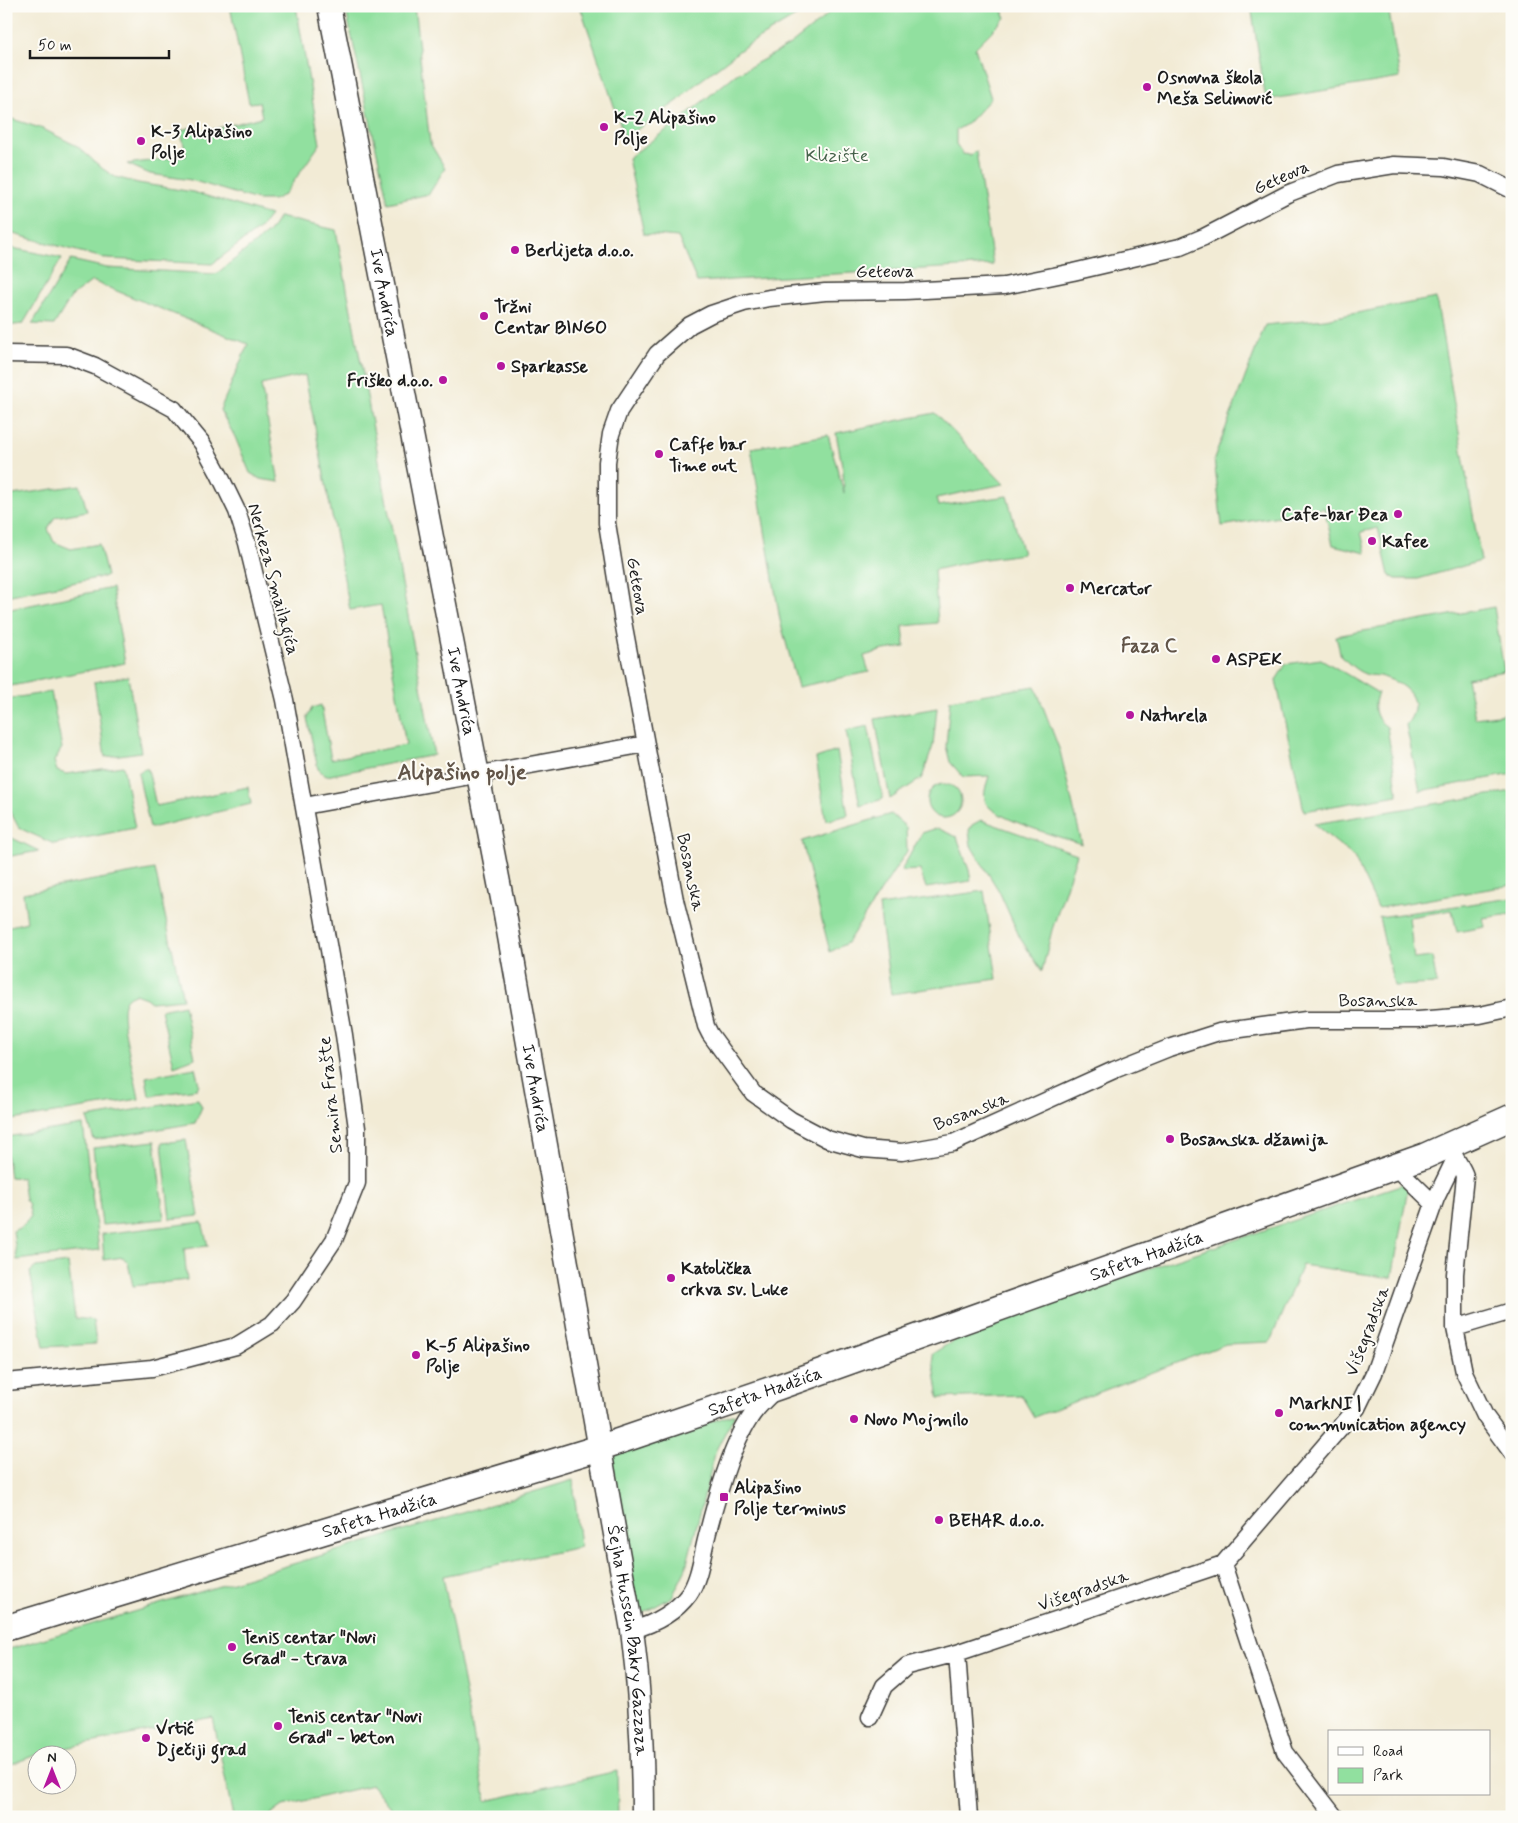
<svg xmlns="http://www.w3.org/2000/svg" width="1518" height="1823" font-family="Mynerve,sans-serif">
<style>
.green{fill:#91e09f;stroke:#567e5e}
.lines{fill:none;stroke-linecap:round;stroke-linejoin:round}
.street-casing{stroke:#3c3b38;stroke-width:19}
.secondary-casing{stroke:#3c3b38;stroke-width:25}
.primary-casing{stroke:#3c3b38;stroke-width:28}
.street{stroke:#fff;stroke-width:16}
.secondary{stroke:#fff;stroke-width:22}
.primary{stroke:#fff;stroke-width:25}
.poi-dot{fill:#b5179e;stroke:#fdfcf7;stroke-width:2}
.labels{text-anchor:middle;stroke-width:4;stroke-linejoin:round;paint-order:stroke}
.poi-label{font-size:18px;font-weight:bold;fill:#1c1c1c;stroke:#fdfcf7;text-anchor:start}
.park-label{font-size:18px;fill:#45614a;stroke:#fdfcf7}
.street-label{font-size:18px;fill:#1c1c1c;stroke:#fdfcf7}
.neighbourhood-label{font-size:19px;font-weight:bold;fill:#615448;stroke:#fdfcf7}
.district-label{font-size:22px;font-weight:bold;fill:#615448;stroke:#fdfcf7}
</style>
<rect width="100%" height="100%" fill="#fdfcf7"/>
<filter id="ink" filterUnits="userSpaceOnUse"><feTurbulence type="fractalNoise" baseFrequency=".02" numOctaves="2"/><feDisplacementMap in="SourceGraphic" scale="10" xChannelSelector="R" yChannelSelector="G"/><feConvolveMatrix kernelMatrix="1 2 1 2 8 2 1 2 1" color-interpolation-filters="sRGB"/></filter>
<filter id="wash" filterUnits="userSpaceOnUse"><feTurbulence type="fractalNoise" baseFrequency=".0096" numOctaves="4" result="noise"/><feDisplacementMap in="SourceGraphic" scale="20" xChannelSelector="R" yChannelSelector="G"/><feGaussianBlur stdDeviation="1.12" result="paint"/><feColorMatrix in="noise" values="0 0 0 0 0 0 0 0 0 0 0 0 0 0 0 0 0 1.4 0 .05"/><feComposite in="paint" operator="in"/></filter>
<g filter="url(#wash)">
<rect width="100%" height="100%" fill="#f2ebd5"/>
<path class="green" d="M230,6h66l24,138 -36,51 -11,5h-16l-66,-20 -41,-6 -23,-10 59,-8 -5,-26 16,-4 9,5 56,-14 -3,-15 -10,1z
M345,6h69l16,137 15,25 -16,26 -41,9z
M580,6h234l-70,41 -53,41 -12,12 -54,38z
M835,6h167l3,12 -30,30 16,50 -24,26 -11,6v14l7,10 8,1 5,-4 17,114 -296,17 -19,-45 -34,-3 -16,-76 52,-38 55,-45 55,-30 35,-28z
M1251,6h137l12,72 -134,22z
M6,117l37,12 34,17 26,23 12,8 23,6 55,9 77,23 -11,14 -47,35 -105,-5 -101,-27z
M279,217l57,13 98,525 -108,21 -8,-7 -11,-51 5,-10 9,-3 10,54 75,-14 -25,-140 -31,5 -45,-235 -44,10 18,97 -19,-3 -10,-6 -15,-36 -15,-27 28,-66 -156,-63 -21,16 -17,28 -22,-1 39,-64 36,8 109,6 53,-42z
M12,248l50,10 -39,66 -17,2v-75z
M1436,298l45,263 -63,18h-22l-7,-4 -11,-47 -17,4 5,21 -33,-8 -9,-37 -102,18 -8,-67 51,-134 60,-6z
M935,413l69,71 -68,14 2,8 69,-10 16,58 -45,6 -44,10 4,53 -35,3 2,21 -21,3 -20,6 5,16 -71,15 -18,-67 -29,-172 77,-13 16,58 -1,-22 -7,-38z
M80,485l7,26 -32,6 -7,12 6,13 17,7 28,-5 8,32 -101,20v-100z
M112,588l13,75 -119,24v-77z
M1494,607l10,64 -37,7 8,40 36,-5 1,61 -92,17 -14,-66c21,-25 -2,-43 -27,-49 -5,-1 -11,0 -16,-3 -8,-3 -15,-11 -22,-16l-5,-21z
M1321,659l57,34c-6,14 -4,25 9,34l11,68 -94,16 -28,-131 10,-16z
M128,676l13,76 -36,5 -11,-75z
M1035,686l25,65 22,93c-19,-6 -88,-25 -96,-41 -4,-9 1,-19 3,-27l-26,1 -13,-15 -4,-16 4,-46z
M51,692l11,56 -8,13 3,10 9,3 57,-8 12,62 -81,16 -35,-16 -8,-15 -5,-3v-111z
M937,708l-4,38 -11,32 -32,21 -15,-80z
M868,726l15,73 -23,7 -14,-75z
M837,751l11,64 -22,6 -10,-63z
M144,769h4l8,37 92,-19 3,17 -101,24 -12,-55z
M927 801a17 17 0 1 1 34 0a17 17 0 1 1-34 0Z
M1512,791v94l-134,23 -24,-51 -40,-33z
M891,814l15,13 1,24 -60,92 -17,9 -28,-111z
M981,820l96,34 -25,76 -10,41 -22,-33 -21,-47 -28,-45 -2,-16 3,-5z
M937,828l20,9 12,33 2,11 -45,7 -6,-18 -19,1 21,-38z
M12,838l27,13 -33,6v-12z
M155,869l28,130 -32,3 -5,-4 -11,-4c-6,2 -9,4 -11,10 -5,15 12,76 15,95l-133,22v-194l21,-5 -4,-29z
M984,891l13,88 -106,15 -12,-88z
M1512,898v16l-29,4 2,9 -28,5 -5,-22 -43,7 5,42 18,-2 5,27 -43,2 -15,-69z
M184,1005l11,53 -21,8 -13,-56z
M195,1068l4,16 -2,5 -48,7 -3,-19z
M198,1099l4,8 -7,16 -101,17 -7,-22z
M83,1125l16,125 -82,10 -4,-29 10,-5 8,-10 -3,-13 -3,-3 -3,-22 -12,-1 -4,-25v-15z
M186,1140l13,76 -29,3 -8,-76z
M155,1141l9,78 -62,6 -9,-77z
M1409,1182l-17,96 -90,-13 -32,77 -44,2 -192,73 -13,-22 -82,3 -7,-44 47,-29z
M202,1222l6,24 -24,3 3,31 -54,6 -5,-23 -5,-6 -19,3 -2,-26z
M68,1263l7,55 18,2 3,24 -52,3 -14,-75 6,-5z
M735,1414l-19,36 -31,121 -13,26 -36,20 -26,-163z
M573,1480l7,67 -137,29 43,225 131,-30 1,46h-220l-26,-32 -89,21 -15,11h-35l-20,-99 -172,35 -32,12 -3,-1v-114z"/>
</g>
<g filter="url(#ink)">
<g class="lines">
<g class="street-casing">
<path id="street" d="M1512,190l-32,-16 -36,-7 -50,-2 -56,9 -51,20 -83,43 -24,10 -107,25 -69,14 -99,5 -80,1 -56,6 -25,5 -33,11 -21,11 -33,29 -38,57 -8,23 -4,28v61l15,93 53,284 31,126 4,8 43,59 38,27 36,19 36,10 39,3 51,-9 161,-73 55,-22 50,-16 87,-12h112l62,-5 32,-7
M6,354l60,1 29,11 79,43 28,34 17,31 18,37 10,32 38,157 59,335 13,93v55l-23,57 -41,61 -21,23 -36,22 -84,22 -146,14
M304,806l342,-62
M1452,1149c3,11 10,17 13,27l-10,98v54l9,44 21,44 27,37
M1396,1167l38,37
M1455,1328l57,-17
M1223,1564l62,188 50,65
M632,1630c22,-6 43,-17 57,-36 11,-16 13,-40 18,-58 9,-36 23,-88 43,-118 6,-10 15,-18 23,-26
M957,1653l12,164
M870,1717l14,-31 23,-20 50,-13 266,-89 134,-156 17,-35 62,-175 19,-39"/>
</g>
<g class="secondary-casing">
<g id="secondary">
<path id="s1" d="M329,6l176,908 127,716c8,62 11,124 11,187"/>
</g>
</g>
<g class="primary-casing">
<g id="primary">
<path id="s2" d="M6,1628l593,-180 179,-61 647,-231 87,-39"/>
</g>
</g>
<use href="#street" class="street"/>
<use href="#secondary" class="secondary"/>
<use href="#primary" class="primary"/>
</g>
</g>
<g class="poi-dot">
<circle cx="1147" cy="87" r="5"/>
<circle cx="604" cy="127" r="5"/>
<circle cx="141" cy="141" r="5"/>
<circle cx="515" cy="250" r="5"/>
<circle cx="484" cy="316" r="5"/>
<circle cx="501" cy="366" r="5"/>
<circle cx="443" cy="380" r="5"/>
<circle cx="659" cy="454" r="5"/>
<circle cx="1398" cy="514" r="5"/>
<circle cx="1372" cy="541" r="5"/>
<circle cx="1070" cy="588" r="5"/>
<circle cx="1216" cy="659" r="5"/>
<circle cx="1130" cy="715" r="5"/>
<circle cx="1170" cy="1139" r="5"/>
<circle cx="671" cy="1278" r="5"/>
<circle cx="416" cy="1355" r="5"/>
<circle cx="1279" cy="1413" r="5"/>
<circle cx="854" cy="1419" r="5"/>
<rect x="719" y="1492" width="10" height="10" rx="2.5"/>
<circle cx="939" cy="1520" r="5"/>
<circle cx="232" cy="1647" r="5"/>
<circle cx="278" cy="1726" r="5"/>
<circle cx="146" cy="1738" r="5"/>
</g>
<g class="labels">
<g class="poi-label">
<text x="1157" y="83">Osnovna škola<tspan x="1157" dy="21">Meša Selimović</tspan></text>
<text x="614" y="123">K-2 Alipašino<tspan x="614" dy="21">Polje</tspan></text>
<text x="151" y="137">K-3 Alipašino<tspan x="151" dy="21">Polje</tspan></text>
<text x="525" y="256">Berlijeta d.o.o.</text>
<text x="494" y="312">Tržni<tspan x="494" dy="21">Centar BINGO</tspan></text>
<text x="511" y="372">Sparkasse</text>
<text x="433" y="386" text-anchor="end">Friško d.o.o.</text>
<text x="669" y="450">Caffe bar<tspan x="669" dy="21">Time out</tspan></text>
<text x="1388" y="520" text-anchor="end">Cafe-bar Đea</text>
<text x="1382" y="547">Kafee</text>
<text x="1080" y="594">Mercator</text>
<text x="1226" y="665">ASPEK</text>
<text x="1140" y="721">Naturela</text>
<text x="1180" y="1145">Bosanska džamija</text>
<text x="681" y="1274">Katolička<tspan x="681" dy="21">crkva sv. Luke</tspan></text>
<text x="426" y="1351">K-5 Alipašino<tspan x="426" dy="21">Polje</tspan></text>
<text x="1289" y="1409">MarkNI |<tspan x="1289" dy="21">communication agency</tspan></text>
<text x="864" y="1425">Novo Mojmilo</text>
<text x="734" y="1493">Alipašino<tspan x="734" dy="21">Polje terminus</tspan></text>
<text x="949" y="1526">BEHAR d.o.o.</text>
<text x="242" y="1643">Tenis centar "Novi<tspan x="242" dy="21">Grad" - trava</tspan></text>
<text x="288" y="1722">Tenis centar "Novi<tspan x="288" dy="21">Grad" - beton</tspan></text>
<text x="156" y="1734">Vrtić<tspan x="156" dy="21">Dječiji grad</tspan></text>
</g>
<g class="park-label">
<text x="837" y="161">Klizište</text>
</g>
<g class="street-label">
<text transform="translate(1281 177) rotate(-24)" y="6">Geteova</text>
<text transform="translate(885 271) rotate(-1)" y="6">Geteova</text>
<text dy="6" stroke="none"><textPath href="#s1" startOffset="292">Ive Andrića</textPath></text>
<text transform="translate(274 579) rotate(75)" y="6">Nerkeza Smailagića</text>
<text transform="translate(638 586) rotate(80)" y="6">Geteova</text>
<text dy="6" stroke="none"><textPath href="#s1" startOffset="698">Ive Andrića</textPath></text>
<text transform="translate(691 872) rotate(78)" y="6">Bosanska</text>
<text x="1378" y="1006">Bosanska</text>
<text dy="6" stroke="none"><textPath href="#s1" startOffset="1102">Ive Andrića</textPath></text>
<text transform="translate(330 1095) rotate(-96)" y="6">Semira Frašte</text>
<text transform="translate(971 1111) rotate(-21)" y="6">Bosanska</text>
<text dy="6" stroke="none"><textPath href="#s2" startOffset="1200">Safeta Hadžića</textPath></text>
<text transform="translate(1367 1331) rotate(-69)" y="6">Višegradska</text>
<text dy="6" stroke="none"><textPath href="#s2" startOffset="795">Safeta Hadžića</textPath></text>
<text dy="6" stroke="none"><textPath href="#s2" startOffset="390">Safeta Hadžića</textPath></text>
<text transform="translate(1083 1590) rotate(-19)" y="6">Višegradska</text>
<text dy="6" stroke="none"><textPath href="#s1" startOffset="1662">Šejha Hussein Bakry Gazzaza</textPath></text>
</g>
<g class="neighbourhood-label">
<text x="1149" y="652">Faza C</text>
</g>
<g class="district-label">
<text x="462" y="779">Alipašino polje</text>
</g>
</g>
<rect width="1518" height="1823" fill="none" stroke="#fdfcf7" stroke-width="25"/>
<rect x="1328" y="1730" width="162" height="65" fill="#fdfcf7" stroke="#a3a29f"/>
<rect x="1338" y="1747" width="25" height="8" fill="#ffffff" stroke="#a3a29f"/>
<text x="1373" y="1756" font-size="15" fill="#1c1c1c">Road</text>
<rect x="1338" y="1768" width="25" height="15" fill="#91e09f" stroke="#a3a29f"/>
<text x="1373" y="1780" font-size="15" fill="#1c1c1c">Park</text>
<g transform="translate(52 1770)"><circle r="24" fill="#fdfcf7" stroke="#a3a29f"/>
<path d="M0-4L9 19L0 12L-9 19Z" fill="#b5179e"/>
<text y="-8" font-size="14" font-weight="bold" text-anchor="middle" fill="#1c1c1c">N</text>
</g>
<path d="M30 50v8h139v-8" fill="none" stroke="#1c1c1c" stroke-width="2.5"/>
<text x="38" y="50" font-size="15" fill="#1c1c1c" stroke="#fdfcf7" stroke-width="4" paint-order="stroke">50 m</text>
</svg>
